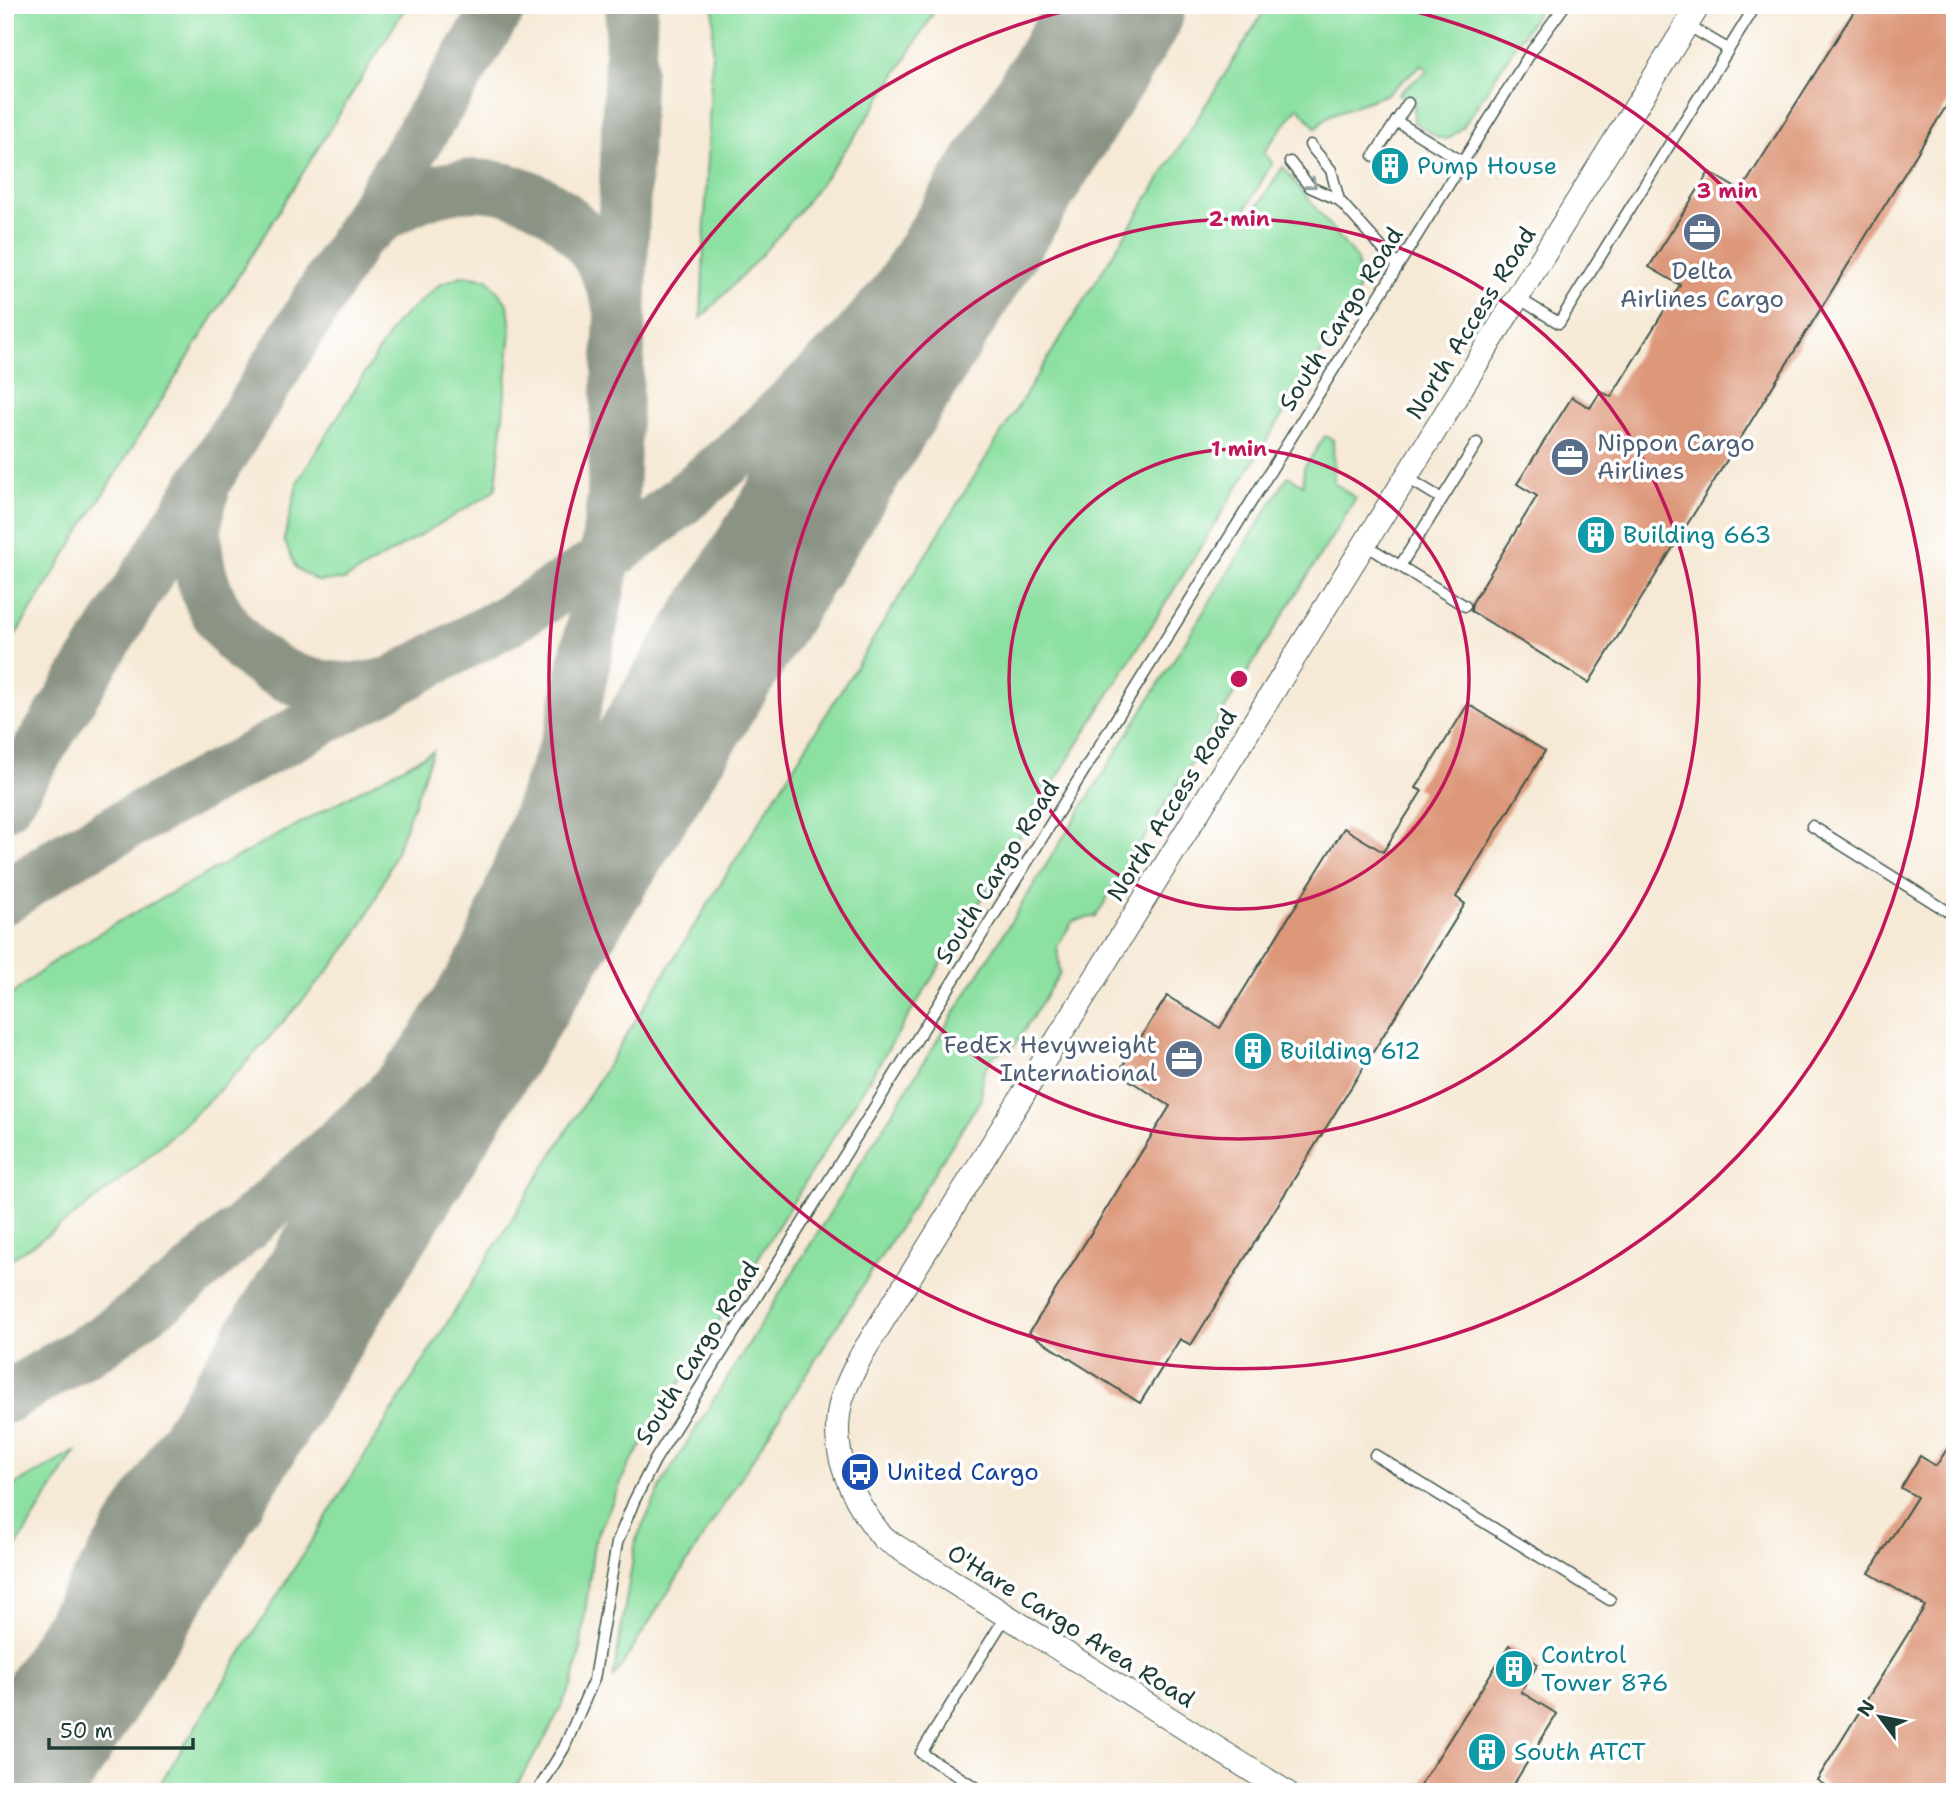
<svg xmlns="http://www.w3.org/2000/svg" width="1960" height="1797" font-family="'Shantell Sans',sans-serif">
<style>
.green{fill:#8ce0a2;stroke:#568e6b;stroke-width:2}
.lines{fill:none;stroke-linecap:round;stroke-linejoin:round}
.taxiway{stroke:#8a9384;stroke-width:52}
.runway{stroke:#8a9384;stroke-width:130}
.building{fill:#dd987a}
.lane-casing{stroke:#3f574c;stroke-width:13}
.street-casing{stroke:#3f574c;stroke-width:25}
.lane{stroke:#fff;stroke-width:10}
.street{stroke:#fff;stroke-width:23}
.oneway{stroke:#8f9e9a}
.ring{fill:none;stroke:#c2185b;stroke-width:3.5}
.labels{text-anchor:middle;stroke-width:7;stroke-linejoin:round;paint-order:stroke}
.culture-label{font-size:24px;fill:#0d838f;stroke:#fff;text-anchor:start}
.service-label{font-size:24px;fill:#4e5e75;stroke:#fff}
.street-label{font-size:24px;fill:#1f3d34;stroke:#fff}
.transit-label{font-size:24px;fill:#164399;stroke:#fff;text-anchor:start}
.centre{fill:#c2185b;stroke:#fff;stroke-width:3.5}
.ring-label{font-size:21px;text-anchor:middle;font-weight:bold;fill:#c2185b;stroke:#fff;stroke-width:7;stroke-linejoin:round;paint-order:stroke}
</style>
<rect width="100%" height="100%" fill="#fff"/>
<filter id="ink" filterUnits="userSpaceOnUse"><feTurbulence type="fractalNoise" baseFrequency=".0143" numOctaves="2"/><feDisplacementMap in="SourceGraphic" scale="14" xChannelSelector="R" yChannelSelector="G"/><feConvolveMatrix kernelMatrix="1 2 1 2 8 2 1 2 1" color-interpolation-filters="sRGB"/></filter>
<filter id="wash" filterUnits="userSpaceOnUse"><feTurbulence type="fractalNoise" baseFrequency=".00686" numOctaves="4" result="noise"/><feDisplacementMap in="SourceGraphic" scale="28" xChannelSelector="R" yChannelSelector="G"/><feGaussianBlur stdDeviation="1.57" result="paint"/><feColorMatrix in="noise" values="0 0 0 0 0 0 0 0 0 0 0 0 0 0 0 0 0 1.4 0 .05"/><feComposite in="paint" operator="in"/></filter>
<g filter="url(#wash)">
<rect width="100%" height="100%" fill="#f6e9d5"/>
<path class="green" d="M5,5h402l-402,647z
M714,5h224c-37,63 -76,124 -120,182 -35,47 -76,89 -117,131z
M1268,5h274l-79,122 -15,12 -9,-1 -25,-16v-17l-16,-11 29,-23 -5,-7 -35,30 -57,21 -14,13 -18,-21 -34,45 8,11 -27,47 8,3 30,-46 74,93 3,22 -4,15 -728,1170 -34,76 -14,109 -8,32 -25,51 -35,57h-357z
M464,275l24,4 20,26 3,26 -15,157 -9,8 -143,84 -27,1 -21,-13 -12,-28 14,-59 98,-158 44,-39z
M1325,436l8,4 1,43 22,15 -260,418 -23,5 -16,25 3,27 -47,75 -18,6 -12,19 -2,26 -368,580 23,-139 28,-60 624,-1004 15,9 1,-17z
M433,751c-21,56 -47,140 -81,189 -18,26 -40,50 -61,73 -83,96 -179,182 -286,250v-263l49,-39 60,-37z
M75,1452l-70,113v-75z"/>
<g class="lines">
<path class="taxiway" d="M368,228c93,-80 216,-43 250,75
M203,493c-28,88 34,185 127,194 17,2 36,2 53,-3
M5,804l496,-799
M5,898l59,-40 446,-239 95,-60 70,-53 71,-60 105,-101 122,-143 141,-197
M504,955l163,-219
M290,1341l121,-216 60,-131 100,-265 34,-170 8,-62 19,-492
M5,1398l97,-57 82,-59 198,-178 45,-53"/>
<path class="runway" d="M13,1792l1107,-1787"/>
</g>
<g id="blocks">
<path class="building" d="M1858,5h97v87l-366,591 -118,-72 1,-8 65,-107 -20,-12 55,-87 18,11 11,-17 10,6 69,-112 -31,-18 60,-95 32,19z
M1468,704l77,47 -89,146 9,7 -274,441 -11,-6 -40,64 -111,-70 141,-227 -52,-33 49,-77 53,32 124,-200 39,24 39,-61 -6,-3z
M1955,1437v355h-120l-18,-12 108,-174 -56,-33 48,-76 -16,-9 19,-32 16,10z
M1509,1645l29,19 -17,28 36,22 -48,78h-93z"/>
</g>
</g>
<g filter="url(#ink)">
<use href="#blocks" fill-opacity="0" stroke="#3f574c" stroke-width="2"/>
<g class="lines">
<g class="lane-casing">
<path id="lane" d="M1687,25l41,24
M1396,121l67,41
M1310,145l21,25 8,30
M1374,156l34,-53
M1290,162l20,25 29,13 59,66
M1518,298l41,25 197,-318
M1406,477l36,22
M1364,544l101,62
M1400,566l77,-123
M1812,826l143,90
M1375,1455l235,145
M537,1792l27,-44 30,-69 23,-136 17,-42 21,-41 878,-1411 32,-44
M983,1792l-62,-39 85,-137"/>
</g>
<g class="street-casing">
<path id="street" d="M1286,1792l-403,-254c-31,-38 -56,-88 -41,-140 5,-15 13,-30 20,-44l837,-1349"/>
</g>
<use href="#lane" class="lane"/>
<use href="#street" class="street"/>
</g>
<defs><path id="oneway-chevron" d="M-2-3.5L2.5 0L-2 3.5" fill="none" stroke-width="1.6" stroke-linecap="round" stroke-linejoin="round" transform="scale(1.75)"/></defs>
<use class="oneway" href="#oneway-chevron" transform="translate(1312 184) rotate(38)"/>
</g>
<g class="ring">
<circle cx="1239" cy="679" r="230"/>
<circle cx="1239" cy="679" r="460"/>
<path d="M1388 5A690 690 0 1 1 1090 5"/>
</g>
<defs>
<g id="building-disc" transform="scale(2.0125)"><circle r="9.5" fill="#0f9aa8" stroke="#fff"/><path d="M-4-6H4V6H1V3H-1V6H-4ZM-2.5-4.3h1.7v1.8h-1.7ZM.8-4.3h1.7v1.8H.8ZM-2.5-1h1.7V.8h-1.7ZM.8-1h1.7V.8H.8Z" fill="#fff"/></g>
<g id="office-disc" transform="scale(2.0125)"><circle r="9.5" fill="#5c6f8a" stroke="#fff"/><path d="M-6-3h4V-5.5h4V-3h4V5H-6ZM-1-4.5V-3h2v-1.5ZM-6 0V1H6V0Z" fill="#fff"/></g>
<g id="bus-disc" transform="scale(2.0125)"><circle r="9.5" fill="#1a4fb4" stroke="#fff"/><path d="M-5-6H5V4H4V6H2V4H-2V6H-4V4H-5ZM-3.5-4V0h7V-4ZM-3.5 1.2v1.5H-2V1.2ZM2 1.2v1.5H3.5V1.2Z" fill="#fff"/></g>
</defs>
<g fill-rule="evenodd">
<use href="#building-disc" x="1390" y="166"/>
<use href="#office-disc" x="1702" y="232"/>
<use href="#office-disc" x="1570" y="457"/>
<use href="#building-disc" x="1596" y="535"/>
<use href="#building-disc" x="1253" y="1051"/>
<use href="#office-disc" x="1184" y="1059"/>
<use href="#bus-disc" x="860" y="1472"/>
<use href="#building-disc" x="1514" y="1669"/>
<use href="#building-disc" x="1487" y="1752"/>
</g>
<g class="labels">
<g class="culture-label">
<text x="1417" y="174">Pump House</text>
<text x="1623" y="543">Building 663</text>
<text x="1280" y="1059">Building 612</text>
<text x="1541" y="1663">Control<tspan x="1541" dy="28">Tower 876</tspan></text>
<text x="1514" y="1760">South ATCT</text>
</g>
<g class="service-label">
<text x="1702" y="279">Delta<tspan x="1702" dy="28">Airlines Cargo</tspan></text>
<text x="1597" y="451" text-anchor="start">Nippon Cargo<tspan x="1597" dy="28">Airlines</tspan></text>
<text x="1157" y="1053" text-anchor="end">FedEx Hevyweight<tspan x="1157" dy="28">International</tspan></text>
</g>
<g class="street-label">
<text transform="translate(1341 319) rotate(-58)" y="8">South Cargo Road</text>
<text transform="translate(1471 323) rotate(-58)" y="8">North Access Road</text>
<text transform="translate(1172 805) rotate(-58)" y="8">North Access Road</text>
<text transform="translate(997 872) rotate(-58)" y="8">South Cargo Road</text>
<text transform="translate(697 1353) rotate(-58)" y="8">South Cargo Road</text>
<text transform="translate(1071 1626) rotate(32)" y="8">O'Hare Cargo Area Road</text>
</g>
<g class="transit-label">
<text x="887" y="1480">United Cargo</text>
</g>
</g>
<circle cx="1239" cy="679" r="10" class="centre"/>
<g class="ring-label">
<text x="1727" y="198">3 min</text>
<text x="1239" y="226">2 min</text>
<text x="1239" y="456">1 min</text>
</g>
<rect width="1960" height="1797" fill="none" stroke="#fff" stroke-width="28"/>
<g transform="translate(1880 1717) rotate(302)" stroke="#ffffff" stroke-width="5" paint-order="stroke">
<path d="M0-5L12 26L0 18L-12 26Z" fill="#1f3d34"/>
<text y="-10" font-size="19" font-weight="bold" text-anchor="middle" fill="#1f3d34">N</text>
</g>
<path d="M49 1738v10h144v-10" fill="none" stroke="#1f3d34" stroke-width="3.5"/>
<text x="60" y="1738" font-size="21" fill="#1f3d34" stroke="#ffffff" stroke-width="5" paint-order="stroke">50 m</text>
</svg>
